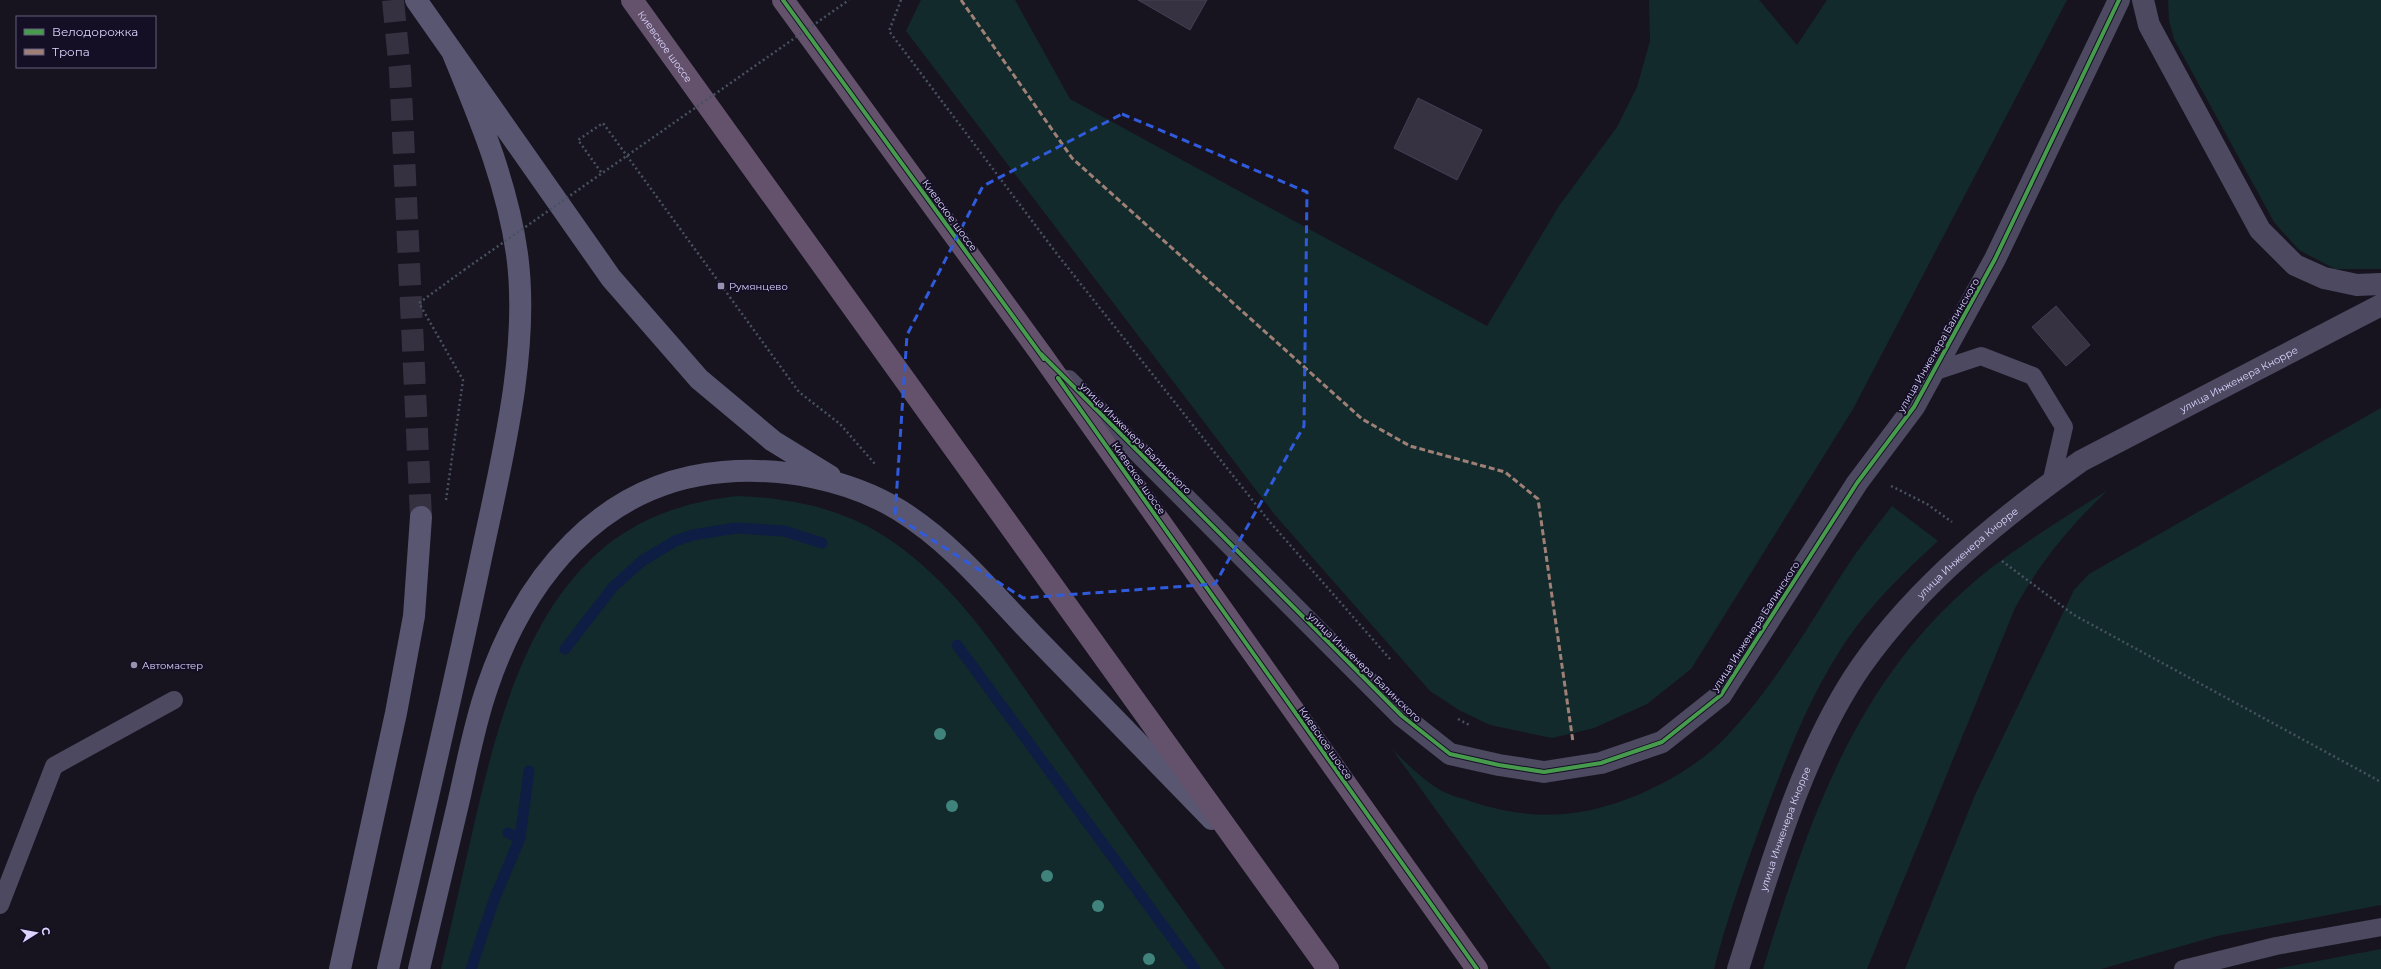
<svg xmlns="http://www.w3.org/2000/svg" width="2381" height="969" font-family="Montserrat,sans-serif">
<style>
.green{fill:#132a2c}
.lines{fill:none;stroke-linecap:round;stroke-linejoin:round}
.stream{stroke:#0e1d43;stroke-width:11}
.building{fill:#363242;stroke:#443f53}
.secondary-tunnel{stroke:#353141;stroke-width:22;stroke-dasharray:22 11;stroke-linecap:butt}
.path{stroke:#475261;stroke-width:2.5;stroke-dasharray:2 3;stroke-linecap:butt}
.service{stroke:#4c4960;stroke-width:18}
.minor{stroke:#4c4960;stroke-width:22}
.secondary{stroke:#595672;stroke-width:22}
.trunk{stroke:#64526c;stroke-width:22}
.path-bridge{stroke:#475261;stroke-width:2.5;stroke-dasharray:2 3;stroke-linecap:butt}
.quiet{stroke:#9e8076;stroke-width:3;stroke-dasharray:6 3;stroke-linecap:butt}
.cycleway-casing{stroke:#150f25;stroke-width:6}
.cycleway{stroke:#469c4c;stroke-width:4}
.tree{fill:#40837c}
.marked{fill:none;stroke:#305bdc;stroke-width:3;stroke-dasharray:8 5;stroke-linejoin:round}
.poi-dot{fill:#9791b0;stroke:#150f25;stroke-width:1.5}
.labels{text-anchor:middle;stroke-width:4;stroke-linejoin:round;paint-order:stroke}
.street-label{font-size:10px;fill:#dcd4fe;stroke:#150f25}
.poi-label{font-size:10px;fill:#dcd4fe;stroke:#150f25;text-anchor:start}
</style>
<rect width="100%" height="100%" fill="#171420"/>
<path class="green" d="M921,0h94l55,99 417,227 72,-120 58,-79 20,-40 13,-46 -1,-41h110l38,45 30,-45h240l-214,409 -162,260 -44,35 -53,24 -42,10 -62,-13 -31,-15 -29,-19 -155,-176 -369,-484z
M2168,0h213v269h-46l-36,-19 -25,-28 -100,-183 -5,-19z
M2381,408v497l-164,31 -116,33h-196l70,-174 99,-205 15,-16z
M2108,490c-39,37 -67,71 -93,118l-148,361h-104c48,-155 95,-297 228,-401 37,-28 77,-53 117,-78z
M738,496c50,2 103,12 146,40 74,47 121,126 171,196 57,79 113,158 170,237h-784c10,-44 20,-87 30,-131 23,-100 51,-225 136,-293 38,-30 83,-44 131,-49z
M1892,506l46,35c-35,32 -72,68 -97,108 -34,52 -56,112 -78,170 -18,49 -36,99 -49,150h-163l-159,-220c15,15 31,31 50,42 8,4 17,7 25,9 31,11 65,17 98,14 55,-5 123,-37 161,-77 51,-53 87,-120 128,-181 12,-17 25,-33 38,-50z
M2381,949v20h-106z"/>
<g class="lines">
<path class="stream" d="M957,645l238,324
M565,649l48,-62 29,-26 33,-20 18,-6 43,-7 48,3 38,12
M508,833l12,5
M471,969l23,-69 26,-62 9,-67"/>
</g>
<path class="building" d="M1138,0h69l-17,30z
M1418,98l64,32 -25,50 -63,-32z
M2056,306l34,39 -24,21 -34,-39z"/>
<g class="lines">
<path class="secondary-tunnel" d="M393,0l7,71 21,446"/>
<path class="path" d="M901,0l-12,31 168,223 212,267 121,138
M601,172l-23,-32 25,-17 196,269 41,32 35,40
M1891,486l36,18 25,18
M446,500l17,-120 -44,-77 45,-33
M2002,561l72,54 307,167
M1458,719l13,7"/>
<path class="service" d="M1933,372l48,-16 52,20 31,51 -13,56
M0,905l54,-139 120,-66
M2183,969l93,-23 105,-19"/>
<g class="minor">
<path d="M2143,0l6,25 111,205 35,35 29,13 33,7 24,-1"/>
<path d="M1068,381l334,335 48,38 49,11 45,7 57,-9 61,-21 59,-47 136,-212 57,-76 81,-148 124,-259"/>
<path id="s1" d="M1738,969c31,-98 65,-220 124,-304 57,-81 139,-147 219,-204l300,-156"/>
</g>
<path class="secondary" d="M416,0l195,278 88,101 74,62 57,35
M340,969l56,-256 18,-97 7,-99
M388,969c32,-138 65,-277 94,-416 20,-94 48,-204 35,-299 -10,-72 -38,-137 -65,-203
M419,969c13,-55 26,-110 39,-165 9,-39 16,-79 29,-116 37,-110 114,-206 236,-216 59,-5 125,7 176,38 52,32 91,80 133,124 60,62 120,123 180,185"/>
<g class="trunk">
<path id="s2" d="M632,0l696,969"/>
<path d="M783,0l258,354 436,615"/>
</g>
<path class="path-bridge" d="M464,270l385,-270"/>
<path class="quiet" d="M961,0l111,158 290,261 48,27 95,26 33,27 35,243"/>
<g class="cycleway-casing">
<path id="cycleway" d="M783,0l261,359
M1041,354l361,362 48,38 49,11 45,7 57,-9 61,-21 59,-47 136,-212 57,-76 81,-148 124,-259
M1058,378l419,591"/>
</g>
<use href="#cycleway" class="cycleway"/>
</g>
<g class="tree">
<circle cx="940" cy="734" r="6"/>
<circle cx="952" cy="806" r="6"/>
<circle cx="1047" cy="876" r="6"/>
<circle cx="1098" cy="906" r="6"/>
<circle cx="1149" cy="959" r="6"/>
</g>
<path class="marked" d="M1122,114l185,78 -3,234 -89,158 -192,14 -128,-82 12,-181 76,-149z"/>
<g class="poi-dot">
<rect x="717" y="282" width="8" height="8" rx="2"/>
<circle cx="134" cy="665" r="4"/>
</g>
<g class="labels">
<g class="street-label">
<text dy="4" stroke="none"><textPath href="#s2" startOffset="57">Киевское шоссе</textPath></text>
<text transform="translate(950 215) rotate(54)" y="4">Киевское шоссе</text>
<text transform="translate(1938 345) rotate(-60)" y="4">улица Инженера Балинского</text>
<text dy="4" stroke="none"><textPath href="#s1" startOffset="808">улица Инженера Кнорре</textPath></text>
<text transform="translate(1136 438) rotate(45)" y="4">улица Инженера Балинского</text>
<text transform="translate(1139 478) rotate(55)" y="4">Киевское шоссе</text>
<text dy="4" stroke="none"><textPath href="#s1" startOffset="484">улица Инженера Кнорре</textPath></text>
<text transform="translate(1755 626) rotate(-57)" y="4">улица Инженера Балинского</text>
<text transform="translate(1365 667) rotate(44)" y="4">улица Инженера Балинского</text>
<text transform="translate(1326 743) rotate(55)" y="4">Киевское шоссе</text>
<text dy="4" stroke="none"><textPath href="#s1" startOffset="148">улица Инженера Кнорре</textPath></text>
</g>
<g class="poi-label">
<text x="729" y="290">Румянцево</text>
<text x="142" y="669">Автомастер</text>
</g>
</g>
<rect x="16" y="16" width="140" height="52" fill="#150f25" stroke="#655e7c"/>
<rect x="24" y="29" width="20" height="6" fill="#469c4c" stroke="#655e7c"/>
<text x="52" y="36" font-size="12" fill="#dcd4fe">Велодорожка</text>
<rect x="24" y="49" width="20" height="6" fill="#9e8076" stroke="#655e7c"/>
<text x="52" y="56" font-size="12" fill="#dcd4fe">Тропа</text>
<g transform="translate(36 933) rotate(79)" stroke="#150f25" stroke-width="3" paint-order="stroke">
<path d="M0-3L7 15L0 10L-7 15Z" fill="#dcd4fe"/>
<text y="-6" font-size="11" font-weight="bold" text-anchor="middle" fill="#dcd4fe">С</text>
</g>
</svg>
